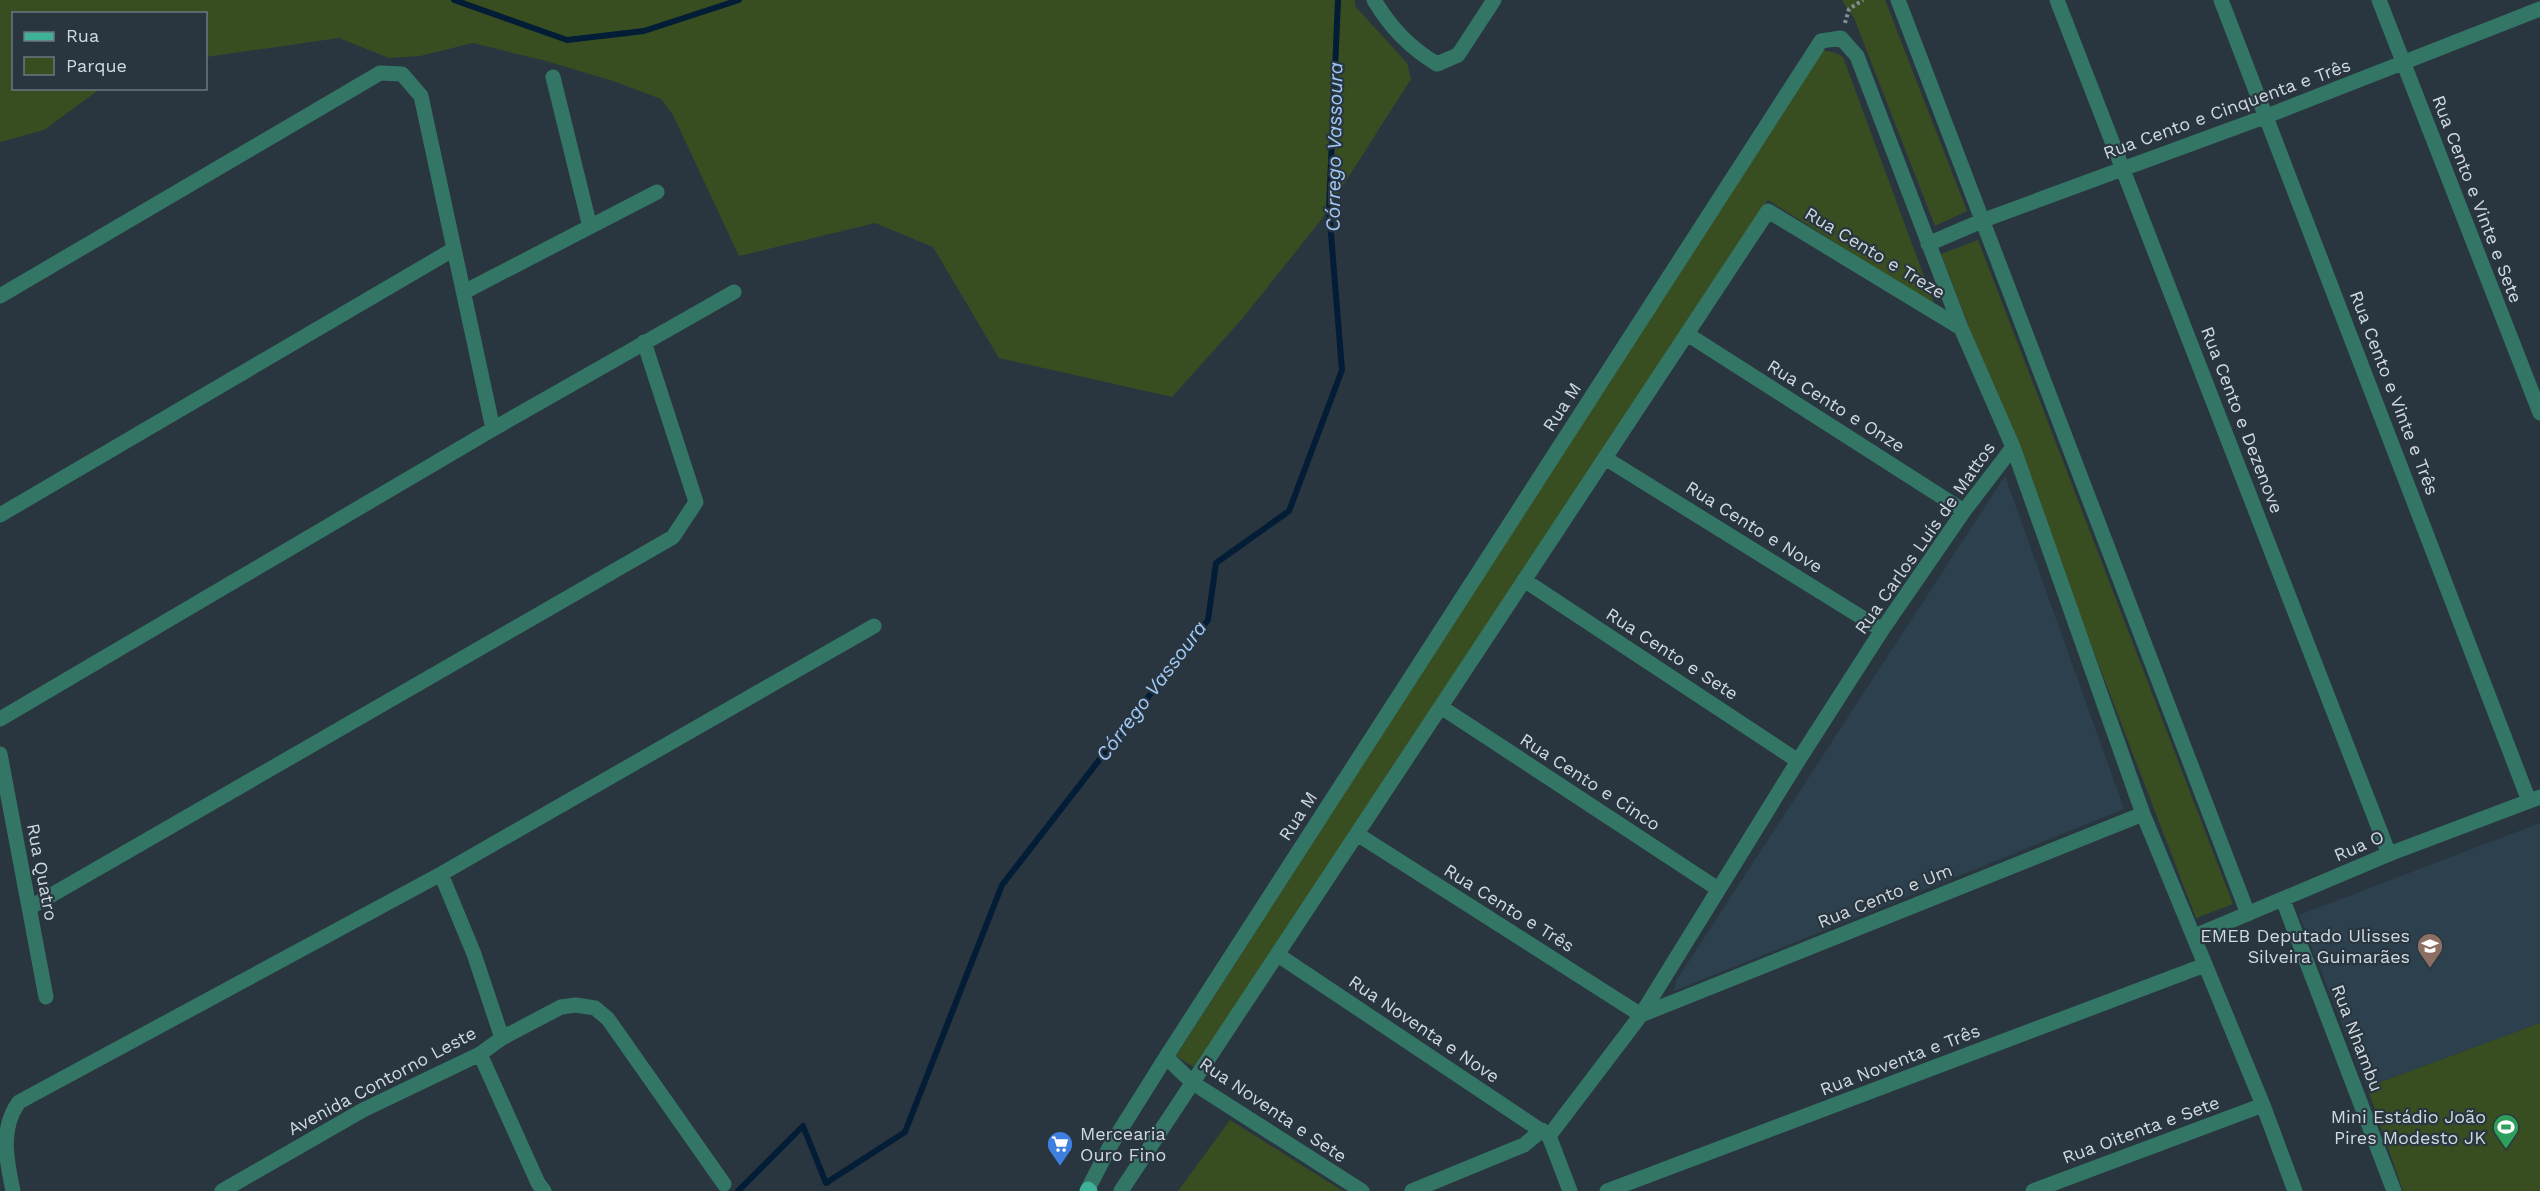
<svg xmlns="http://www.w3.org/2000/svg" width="2540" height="1191" font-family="'Work Sans',sans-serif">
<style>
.built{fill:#2c404e}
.green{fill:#384e21}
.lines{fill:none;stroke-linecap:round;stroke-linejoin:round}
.stream{stroke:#041d37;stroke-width:6}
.path{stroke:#838e96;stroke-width:4;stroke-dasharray:3 3;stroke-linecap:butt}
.minor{stroke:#347666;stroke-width:15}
.major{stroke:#3fb197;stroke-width:15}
.labels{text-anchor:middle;stroke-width:4.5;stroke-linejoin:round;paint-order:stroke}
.street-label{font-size:18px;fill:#d0d9df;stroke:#293640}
.poi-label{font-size:18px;fill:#d0d9df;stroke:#293640;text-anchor:end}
.water-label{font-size:20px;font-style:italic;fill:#a1c9f7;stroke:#293640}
</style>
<rect width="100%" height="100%" fill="#293640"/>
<path class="built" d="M2005,476l119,333 -450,182 2,-10z
M2540,823v200l-173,64 -68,-172z"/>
<path class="green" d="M0,0h1355v6l52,57 4,16 -90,141 -79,99 -70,78 -173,-39 -66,-111 -58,-24 -136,33 -66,-141 -12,-16 -48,-18 -67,-20 -73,-18 -53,13 -31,2 -50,-20 -133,19v-43h-192v74l86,1 -56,41 -44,12z
M1842,0h43l82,211 -32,15 -81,-208z
M1821,50l15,3 7,4 92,249 -167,-106 -569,870 -23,-14z
M1978,240l255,664 -37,14 -255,-664z
M2540,1023v168h-137l-36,-104z
M1230,1120l113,71h-165z"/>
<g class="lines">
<path class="stream" d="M454,0l113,40 77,-9 95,-31
M738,1191l65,-65 23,57 79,-51 97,-247 206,-265 8,-57 73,-52 53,-141 -13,-161 9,-209"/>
<path class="path" d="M1845,23l4,-14 14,-9"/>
<path class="minor" d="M1374,0c17,28 35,47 63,64l21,-9 36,-55
M1898,0l350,914
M2057,0l332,854
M2221,0l308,801
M2379,0l161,413
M553,77l37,150
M1928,244l56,-24 283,-104 273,-107
M464,292l193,-100
M0,296l380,-223 22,1 19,22 72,333
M1687,334l277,177
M1605,458l277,172
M0,515l454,-266
M1524,580l274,181
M1441,707l277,182
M0,719l493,-290 241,-137
M0,754l46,243
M1357,834l284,181 502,-201
M441,874l33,80 28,84
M2283,900l111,291
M29,908l644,-371 23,-35 -52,-160
M2195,936l194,-82 151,-57
M1278,955l271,181
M480,1054l58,129 6,8
M1166,1057l27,26 169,108
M1549,1136l92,-121 157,-254 84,-131 82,-119 49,-64
M1549,1136l21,55
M1088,1189l21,-41 57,-91 655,-1016 20,-3 16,18 104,272 52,119 130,367 120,291 32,86
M13,1191c-7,-33 -13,-63 6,-89l422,-228 433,-248
M222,1191l141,-81 117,-56 22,-16 59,-31 15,-2 19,3 13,11 116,165
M1121,1191l647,-980 193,117
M1412,1191l112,-46 18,-15
M1607,1191l598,-226
M2033,1191l230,-86"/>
<path class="major" d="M1087,1191l1,-2 2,2"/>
</g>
<defs>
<g id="school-pin" transform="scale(1.35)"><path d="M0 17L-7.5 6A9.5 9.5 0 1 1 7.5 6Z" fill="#8d6e63" stroke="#293640"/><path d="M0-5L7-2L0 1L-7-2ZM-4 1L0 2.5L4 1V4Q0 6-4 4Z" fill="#fff"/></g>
<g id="stadium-pin" transform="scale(1.35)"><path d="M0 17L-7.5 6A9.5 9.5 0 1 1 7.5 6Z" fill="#2e9e5b" stroke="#293640"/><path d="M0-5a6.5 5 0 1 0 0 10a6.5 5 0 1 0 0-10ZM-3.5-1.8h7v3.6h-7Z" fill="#fff"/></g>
<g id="supermarket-pin" transform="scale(1.35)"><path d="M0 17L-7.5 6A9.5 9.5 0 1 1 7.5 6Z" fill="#3f7fe0" stroke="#293640"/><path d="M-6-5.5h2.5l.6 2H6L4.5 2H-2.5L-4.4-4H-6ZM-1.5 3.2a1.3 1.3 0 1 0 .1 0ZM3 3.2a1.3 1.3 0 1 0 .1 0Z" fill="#fff"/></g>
</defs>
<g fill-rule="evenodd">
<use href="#school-pin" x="2430" y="946"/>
<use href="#stadium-pin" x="2506" y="1127"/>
<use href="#supermarket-pin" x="1060" y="1144"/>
</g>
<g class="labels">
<g class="street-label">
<text transform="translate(2227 109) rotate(-20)" y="6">Rua Cento e Cinquenta e Três</text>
<text transform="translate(2477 199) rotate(69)" y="6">Rua Cento e Vinte e Sete</text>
<text transform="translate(1875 253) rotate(31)" y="6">Rua Cento e Treze</text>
<text transform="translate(2394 393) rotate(69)" y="6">Rua Cento e Vinte e Três</text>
<text transform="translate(1836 406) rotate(32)" y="6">Rua Cento e Onze</text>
<text transform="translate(1562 407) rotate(-57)" y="6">Rua M</text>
<text transform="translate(2242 420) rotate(69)" y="6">Rua Cento e Dezenove</text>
<text transform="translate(1754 527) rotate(32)" y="6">Rua Cento e Nove</text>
<text transform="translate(1925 538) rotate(-55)" y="6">Rua Carlos Luís de Mattos</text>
<text transform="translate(1672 654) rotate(33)" y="6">Rua Cento e Sete</text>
<text transform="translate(1590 782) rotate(33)" y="6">Rua Cento e Cinco</text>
<text transform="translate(1298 816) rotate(-57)" y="6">Rua M</text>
<text transform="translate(2359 846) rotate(-23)" y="6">Rua O</text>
<text transform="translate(42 872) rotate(79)" y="6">Rua Quatro</text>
<text transform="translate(1885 896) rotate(-22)" y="6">Rua Cento e Um</text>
<text transform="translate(1509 908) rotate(32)" y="6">Rua Cento e Três</text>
<text transform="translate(1424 1029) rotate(34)" y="6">Rua Noventa e Nove</text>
<text transform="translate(2357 1038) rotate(69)" y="6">Rua Nhambu</text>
<text transform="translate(1900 1060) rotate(-21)" y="6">Rua Noventa e Três</text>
<text transform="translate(382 1081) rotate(-28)" y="6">Avenida Contorno Leste</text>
<text transform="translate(1273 1110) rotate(34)" y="6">Rua Noventa e Sete</text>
<text transform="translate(2141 1130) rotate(-20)" y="6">Rua Oitenta e Sete</text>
</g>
<g class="poi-label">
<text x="2410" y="942">EMEB Deputado Ulisses<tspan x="2410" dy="21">Silveira Guimarães</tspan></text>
<text x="2486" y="1123">Mini Estádio João<tspan x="2486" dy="21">Pires Modesto JK</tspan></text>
<text x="1080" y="1140" text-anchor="start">Mercearia<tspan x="1080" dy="21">Ouro Fino</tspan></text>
</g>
<g class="water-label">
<text transform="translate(1334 147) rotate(-89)" y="7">Córrego Vassoura</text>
<text transform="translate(1151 691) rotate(-53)" y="7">Córrego Vassoura</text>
</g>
</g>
<rect x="12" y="12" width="195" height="78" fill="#293640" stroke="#6c7780" stroke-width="1.5"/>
<rect x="24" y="32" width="30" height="9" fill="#3fb197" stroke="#6c7780" stroke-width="1.5"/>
<text x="66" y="42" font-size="18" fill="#d0d9df">Rua</text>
<rect x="24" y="57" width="30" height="18" fill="#384e21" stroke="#6c7780" stroke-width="1.5"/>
<text x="66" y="72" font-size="18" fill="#d0d9df">Parque</text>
</svg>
